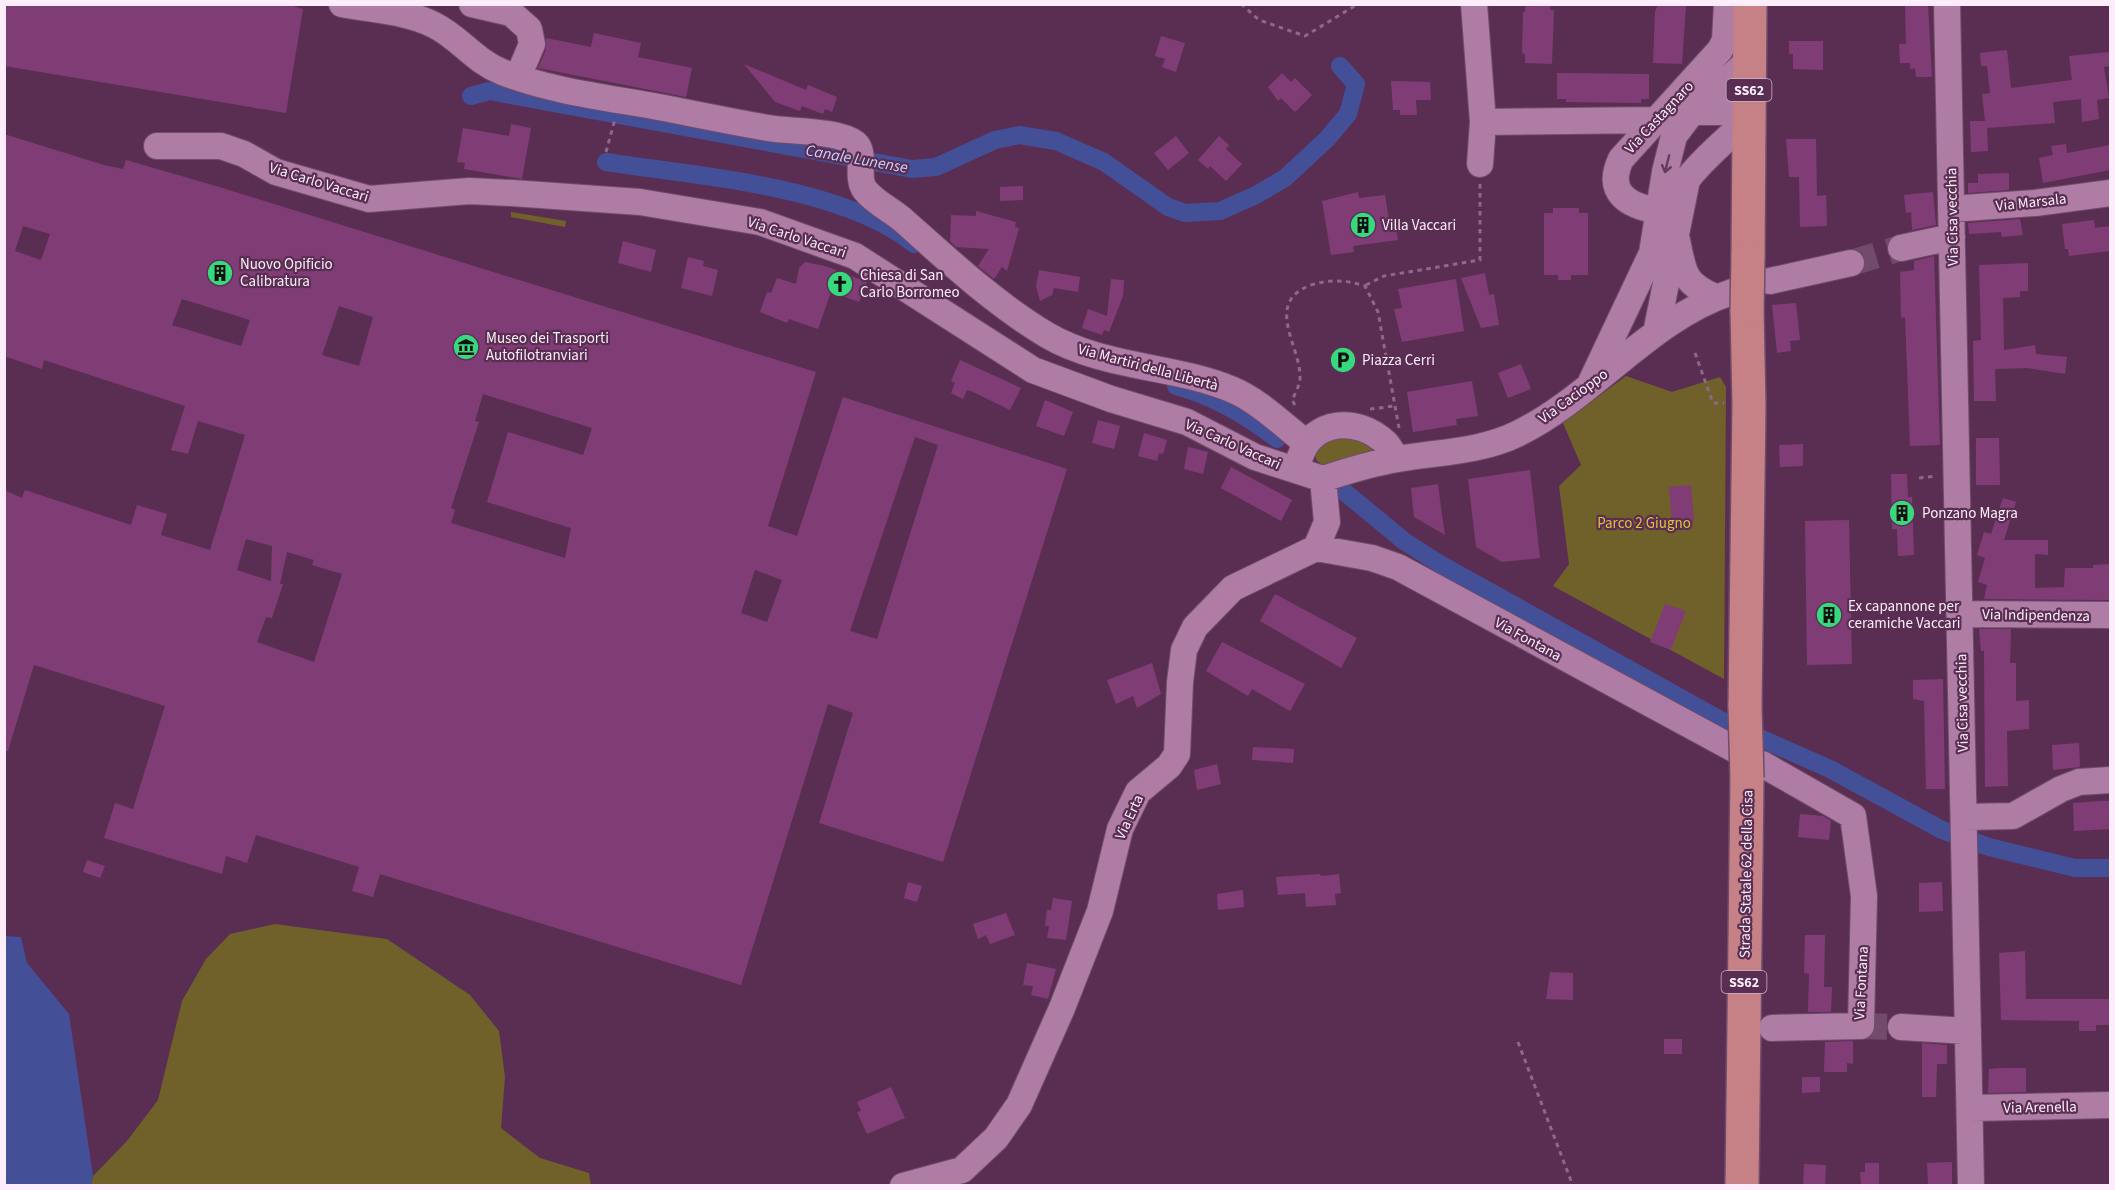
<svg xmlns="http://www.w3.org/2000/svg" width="2115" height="1190" font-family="'Source Sans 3',sans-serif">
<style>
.green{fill:#70612a}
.water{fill:#434f97}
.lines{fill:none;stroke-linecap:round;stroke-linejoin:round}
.canal{stroke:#434f97;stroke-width:18}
.building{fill:#803d75;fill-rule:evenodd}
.minor-tunnel{stroke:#724a6c;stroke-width:26;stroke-dasharray:26 13;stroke-linecap:butt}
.minor-casing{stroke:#704c6a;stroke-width:28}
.major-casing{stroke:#704c6a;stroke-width:36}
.path{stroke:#8d6987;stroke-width:3;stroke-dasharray:4.5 4.5;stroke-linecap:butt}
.minor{stroke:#ae7ca4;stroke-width:26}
.major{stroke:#c58186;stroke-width:33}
.major-bridge-casing{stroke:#704c6a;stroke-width:36;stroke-linecap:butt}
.major-bridge{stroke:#c58186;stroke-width:33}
.oneway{stroke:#673a5f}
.labels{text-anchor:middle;stroke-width:4.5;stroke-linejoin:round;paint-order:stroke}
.shield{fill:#5a2e53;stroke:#ccb3c7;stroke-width:1.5}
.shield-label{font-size:14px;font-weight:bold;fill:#fdecf9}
.street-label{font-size:15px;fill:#fdecf9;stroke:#5a2e53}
.poi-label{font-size:15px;fill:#fdecf9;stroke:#5a2e53;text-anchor:start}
.park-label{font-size:15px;fill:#e2c03c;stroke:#5a2e53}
.water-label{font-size:16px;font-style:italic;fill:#c8d3fd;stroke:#5a2e53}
</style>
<rect width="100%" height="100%" fill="#5a2e53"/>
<path class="green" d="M511,212l55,9 -1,6 -54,-10z
M1626,376l46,16 48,-15 6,10 -2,292 -171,-93 16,-22 -10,-78 22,-21 -18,-42z
M1338,431l34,14 1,7 -46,16 -10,-7 -3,-8z
M275,924l112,15 83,56 29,36 6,46 -4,51 39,30 49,15 2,12 -500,1 2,-10 34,-35 31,-41 24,-99 24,-42 24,-25z"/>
<path class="water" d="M4,936l17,1 6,26 42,51 24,162 -2,9h-86z"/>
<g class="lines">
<path class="canal" d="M471,96l18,-5 423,78 24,-2 59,-27 24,-5 37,6 48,21 64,45 17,6 35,-2 36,-16 29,-17 42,-39 21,-25 8,-30 -16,-18
M606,162c91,14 236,24 308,82
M1176,386c38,10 70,29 101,53
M1341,489l63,52 36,23 286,159 104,46 112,61 47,17 86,21h35"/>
</g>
<path class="building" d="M4,4h282l17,5 -17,104 -282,-47z
M1526,4h25l-1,6h4l-2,54 -27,-1v-9l-3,-1 1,-41h2z
M1658,4l28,1 -4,59 -29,-1 2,-51z
M1905,4h23l4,73h-16l-1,-9 -5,1v-6h-10l-1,-19h7z
M594,33l47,10 -3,14 54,11 -6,29 -148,-29 8,-18v-12l45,9z
M1161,36l24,7 -9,29 -14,-5 3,-8 -10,-3z
M1789,41h34v29l-30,-1v-15h-4z
M2007,50l4,38 61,-8 -3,-24 40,-4 1,14 -6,1 5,31 -12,2 2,19 -17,3 -1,-23 -28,3 2,21 -68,5 1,23 -17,1 -1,-31h15l-3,-27 8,-1 -3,-27h-6l-1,-13z
M744,64l62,26 2,-5 29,12 -5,15 -7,-3 -2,5 -21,-8 -2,5 -25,-9z
M1282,73l9,9 4,-4 17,17 -17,17 -14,-14 -3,3 -10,-14z
M1557,73l92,1v25h-8v4l-75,-1v-3h-9z
M1391,81l39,1 1,18h-15l1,15h-17v-5h-7z
M511,124l20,4 -9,51 -58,-10 1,-6 -8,-1 6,-34 46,8z
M4,134l100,31 19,4 3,-9 90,26 600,186 -48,154 29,10 46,-139 224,72 -124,393 -124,-39 34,-110 -25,-9 -87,281 -361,-111 -7,23 -21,-6 7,-24 -103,-32 -9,28 -21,-7 -4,18 -118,-36 11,-35 18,6 32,-103 -131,-41 -26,86h-4v-261l18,8 3,-8 106,35 6,-20 30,9 -6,21 49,15 35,-115 -47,-14 -10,33 -17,-4 14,-44 -141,-46 -2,9 -38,-13zM23,226l27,8 -9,26 -26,-9zM182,299l68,21 -9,26 -69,-21zM339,306l34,11 -14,49 -37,-11zM483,394l109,34 -9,27 -75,-23 -21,70 84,26 -6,30 -114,-35 4,-13 -4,-2 28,-86 -4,-1zM915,437l23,8 -61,194 -27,-8zM246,539l26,7 -1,35 -34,-11zM287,552l27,8 -2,5 30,9 -28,88 -57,-20 9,-25 6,1 11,-34h-3zM755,570l27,10 -15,42 -26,-9z
M1176,136l13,17 -21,17 -14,-17z
M1219,136l10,9 -3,4 16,15 -16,17 -16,-15 -2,3 -10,-9z
M1786,139h30l1,57 9,-1 1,31 -27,1 -1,-50h-10z
M2066,144l1,9 43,-8v25l-67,13 -4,-25 14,-3 -2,-9z
M2009,173v17l-41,3v-10h10v-9z
M1023,186v14l-23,1v-14z
M1358,192l1,6 26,-3 4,25 5,-1 4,21 -45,6 1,6 -23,3 -9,-54z
M1933,192l3,33 -24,5 -1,-18 -5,1 -2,-18z
M1553,208h26v5h9v62h-17v5h-13v-5h-14v-62h9z
M976,211l40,11 -1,5 4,1 -12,43 -5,-4 -8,12 -16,-13 11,-17 -33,-2 -6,-6 1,-26 25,1z
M2020,219l3,16 -21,2 -1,-5 -32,2 -1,-11z
M2094,220l1,8 15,-2v25l-41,5 -1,-7h-3l-3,-25z
M623,241l33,9 -5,22 -33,-9z
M1934,256l6,189 -30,1 -5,-129 -4,1 -1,-46 14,-2v-9z
M688,257l16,4 -1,5 15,4 -6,26 -31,-8z
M805,262l20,4 42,16 -8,20 -28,-10 -13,37 -29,-10 -2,4 -27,-11 7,-20 4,1 6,-15 19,6 3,-16z
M2028,263v28h-8v6l-17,1 1,52 31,-5 1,9 31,3 -2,17 -38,-6 -32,1 1,32h-22l-1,-60 8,-1 -2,-75z
M1039,270l41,7 -2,15 -24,-4 -2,7 -12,6 -4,-15z
M1485,273l4,22 5,-1 5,31 -18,3 -20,-50z
M1111,279l13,1 -1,16 -14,36 -5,-2 -2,5 -20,-7 6,-19 19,7z
M1456,279l8,52 -62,11 -8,-33 8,-1 -4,-19z
M1796,303l4,37 -10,1 1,10 -14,2 -5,-48z
M960,360l61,28 -11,22 -39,-19 -4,-1 -4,9 -12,-6 4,-10 -4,-2z
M1521,364l10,25 -23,9 -10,-25z
M1472,381l6,35 -22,3 1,6 -44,7 -6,-40z
M1045,400l28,12 -9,24 -28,-10z
M1098,420l22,6 -6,23 -22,-6z
M1144,433l23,7 -4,14 -4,-1 -2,8 -19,-5z
M1976,438h23l1,47h-24z
M1803,444v22l-23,1 -1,-22z
M1188,447l20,5 -5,22 -19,-5z
M1231,467l61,33 -11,21 -60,-33z
M1530,470l10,88 -38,4 -26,-15 -8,-68z
M1891,474h16l1,23h4l2,58 -16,1 -1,-27h-5z
M1438,484l3,23 4,28 -31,-18 -3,-29z
M1691,485l3,36 -22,2 -3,-36z
M2003,498l13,4 -12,38h44v15l-13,-1v34l29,-1 1,-19h28v-3l17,-1v36l-126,-1 3,-14 -9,-3 7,-24 -8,-3 7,-23 7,2z
M1849,520l3,144 -45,1 -2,-144z
M1275,594l82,44 -16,30 -81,-47z
M1665,604l21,7 -15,39 -21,-8z
M1979,629h32l-1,34h6v38l13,-1v29l-22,2 1,55 -23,1 -1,-136h-3z
M1222,642l83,42 -15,27 -38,-22 -4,7 -42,-25z
M1152,663l9,31 -24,14 -4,-12 -17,8 -9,-24z
M1943,679l2,110h-19l-2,-88 -11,-2v-19z
M2079,743l1,24 -27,3 -1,-25z
M1253,747l41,2 -1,14 -41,-3z
M1217,764l4,20 -24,6 -3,-20z
M2101,801h9v28l-36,2 -1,-28z
M1800,814l23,2 8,5 -2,19 -31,-3z
M87,860l18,6 -5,12 -17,-6z
M1320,874l1,2 18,-2 2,19 -6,1 1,11 -30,2 -1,-14 -27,2 -2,-18z
M908,882l14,4 -5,16 -13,-4z
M1942,882l1,29 -24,1v-29z
M1243,890l1,17 -26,3 -1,-16z
M1053,898l19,3 -6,39 -19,-2 2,-12h-4l2,-16h4z
M1006,913l9,22 -25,9 -4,-9 -8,4 -5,-15z
M1805,935h20l-1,52h8l-1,25h-23l1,-38 -5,-1z
M2025,951l1,48h84v26h-14v6h-17v-10l-78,-1 -2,-67z
M1027,963l29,6 -8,30 -17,-4 2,-9 -10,-1z
M1550,972l23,1v27l-27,-1z
M1664,1039h18v15h-18z
M1853,1041v23l-6,-1v9h-23l1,-30z
M1922,1043l25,2v19h-10l-1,33h-14z
M2002,1068h24v24l-38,1 1,-24z
M1802,1077h18v15l-18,1z
M891,1087l14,31 -38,16 -10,-22 4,-1 -4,-9z
M1952,1162v23h-24l-1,-22z
M1865,1163h14v22h-18l-1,-13h5z
M1804,1164l22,1 -1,20h-22z"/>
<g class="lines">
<path class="minor-tunnel" d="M1851,263l50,-15
M1861,1026l40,1"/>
<g class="minor-casing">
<path id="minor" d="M342,4c29,6 65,7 92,21 25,12 39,35 68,47 51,20 109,26 162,36 35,7 69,14 104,20 22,4 69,2 87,15 12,10 0,34 10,47 10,13 27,20 39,31 45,40 91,83 143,114 56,33 127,30 186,55 26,11 50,35 72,52
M472,4l39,9 18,16 3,15 -14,33
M1474,4l9,118 -3,42
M1947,4l24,1182
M1483,122l172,-2
M157,146h64l23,8 32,18 93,27 100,-8 43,2 128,9 120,20 95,34 178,114 78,29 76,23 68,35 68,22
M1951,209l84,-6 75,-10
M1659,211c-31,-5 -54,-18 -38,-52l99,-109 5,-10 2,-36
M1677,240c7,33 6,43 38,57
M1901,248l51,-11
M1770,281l81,-18
M1656,333l31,-153c16,-22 41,-41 61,-61l-20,-7h-36
M1591,382l61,-129 13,-81 9,-36 18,-24 57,-52
M1300,457c13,-38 58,-41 86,-14 4,4 7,11 10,16
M1316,548l56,10 26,9 336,182
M1961,614l149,1
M1762,764l91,52 11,80 -3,130 -89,2
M1965,817l48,-1 48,-27 18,-7 31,-2
M1901,1027l67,4
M1970,1108l140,-3
M903,1186l59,-16 34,-32 23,-33 43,-97 38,-97 20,-82 18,-37 31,-26 8,-12 3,-72 4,-32 11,-23 38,-39 83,-40 11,-26 -4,-43c24,-8 50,-16 75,-20 40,-7 82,-7 119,-25 78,-38 132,-115 215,-142"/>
</g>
<g class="major-casing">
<path id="major" d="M1748,257l2,-253
M1745,706l4,-301 -2,-95
M1742,1186l5,-408"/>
</g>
<path class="path" d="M1241,4l18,16 46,16 53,-32
M606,152l9,-33
M1366,285l18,-9 96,-16v-76
M1695,353l18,50h11
M1295,405l-3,-5c4,-8 9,-17 8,-26 -2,-31 -35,-72 11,-89 19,-6 35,-5 54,1l13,26 21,116
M1370,409l25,-3
M1919,478l18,-2
M1518,1042l55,144"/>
<use href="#minor" class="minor"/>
<use href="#major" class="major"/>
<g class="major-bridge-casing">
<path id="major-bridge" d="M1747,310l1,-53
M1745,706l2,72"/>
</g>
<use href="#major-bridge" class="major-bridge"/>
</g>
<defs><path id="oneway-shaft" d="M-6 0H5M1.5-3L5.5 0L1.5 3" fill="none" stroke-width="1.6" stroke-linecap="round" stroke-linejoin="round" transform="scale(1.5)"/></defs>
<use class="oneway" href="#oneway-shaft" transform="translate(1667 164) rotate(104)"/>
<defs>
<g id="building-disc" transform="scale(1.35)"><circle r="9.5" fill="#38d87f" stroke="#5a2e53"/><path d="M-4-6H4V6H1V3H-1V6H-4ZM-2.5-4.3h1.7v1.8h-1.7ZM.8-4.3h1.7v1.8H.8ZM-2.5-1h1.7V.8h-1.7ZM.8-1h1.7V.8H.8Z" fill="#111"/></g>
<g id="church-disc" transform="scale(1.35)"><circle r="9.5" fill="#38d87f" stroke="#5a2e53"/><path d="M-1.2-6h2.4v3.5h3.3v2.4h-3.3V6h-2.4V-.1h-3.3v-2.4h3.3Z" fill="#111"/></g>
<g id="museum-disc" transform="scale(1.35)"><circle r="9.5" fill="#38d87f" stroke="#5a2e53"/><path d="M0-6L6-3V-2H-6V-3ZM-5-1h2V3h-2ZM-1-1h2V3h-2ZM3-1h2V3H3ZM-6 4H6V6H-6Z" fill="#111"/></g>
<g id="parking-disc" transform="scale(1.35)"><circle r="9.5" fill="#38d87f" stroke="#5a2e53"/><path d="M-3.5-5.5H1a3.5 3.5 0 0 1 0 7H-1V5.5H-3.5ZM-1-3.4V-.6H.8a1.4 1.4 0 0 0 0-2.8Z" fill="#111"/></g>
</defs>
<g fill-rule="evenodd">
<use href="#building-disc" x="1363" y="225"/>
<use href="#building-disc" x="220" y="273"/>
<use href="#church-disc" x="840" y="284"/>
<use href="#museum-disc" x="466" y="347"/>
<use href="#parking-disc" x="1343" y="360"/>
<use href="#building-disc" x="1902" y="513"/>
<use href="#building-disc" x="1829" y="615"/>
</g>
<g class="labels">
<g class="shield">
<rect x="1726.5" y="79" width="45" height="22" rx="4.5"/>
<rect x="1721.5" y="971" width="45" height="22" rx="4.5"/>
</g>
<g class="shield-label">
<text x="1749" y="95">SS62</text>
<text x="1744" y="987">SS62</text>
</g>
<g class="street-label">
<text transform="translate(1659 117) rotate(-47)" y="5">Via Castagnaro</text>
<text transform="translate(319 182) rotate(17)" y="5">Via Carlo Vaccari</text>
<text transform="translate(2031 202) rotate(-6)" y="5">Via Marsala</text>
<text transform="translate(1952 217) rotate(-91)" y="5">Via Cisa vecchia</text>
<text transform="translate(797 237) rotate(18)" y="5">Via Carlo Vaccari</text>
<text transform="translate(1148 367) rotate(15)" y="5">Via Martiri della Libertà</text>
<text transform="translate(1573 396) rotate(-36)" y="5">Via Cacioppo</text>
<text transform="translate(1233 444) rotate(24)" y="5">Via Carlo Vaccari</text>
<text transform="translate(2036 615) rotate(1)" y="5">Via Indipendenza</text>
<text transform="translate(1528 639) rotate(29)" y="5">Via Fontana</text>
<text transform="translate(1962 703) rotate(-91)" y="5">Via Cisa vecchia</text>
<text transform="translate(1129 817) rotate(-65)" y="5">Via Erta</text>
<text transform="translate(1746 874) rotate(-89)" y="5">Strada Statale 62 della Cisa</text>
<text transform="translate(1861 983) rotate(-87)" y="5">Via Fontana</text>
<text transform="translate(2040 1107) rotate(-1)" y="5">Via Arenella</text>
</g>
<g class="poi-label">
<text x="1382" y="230">Villa Vaccari</text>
<text x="240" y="269">Nuovo Opificio<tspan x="240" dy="17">Calibratura</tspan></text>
<text x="860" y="280">Chiesa di San<tspan x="860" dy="17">Carlo Borromeo</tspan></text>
<text x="486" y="343">Museo dei Trasporti<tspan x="486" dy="17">Autofilotranviari</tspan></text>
<text x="1362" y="365">Piazza Cerri</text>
<text x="1922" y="518">Ponzano Magra</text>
<text x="1848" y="611">Ex capannone per<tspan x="1848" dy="17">ceramiche Vaccari</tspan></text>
</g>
<g class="park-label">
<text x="1644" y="528">Parco 2 Giugno</text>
</g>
<g class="water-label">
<text transform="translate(857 158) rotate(10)" y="6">Canale Lunense</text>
</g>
</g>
<rect width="2115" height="1190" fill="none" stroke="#fdecf9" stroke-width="12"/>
</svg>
